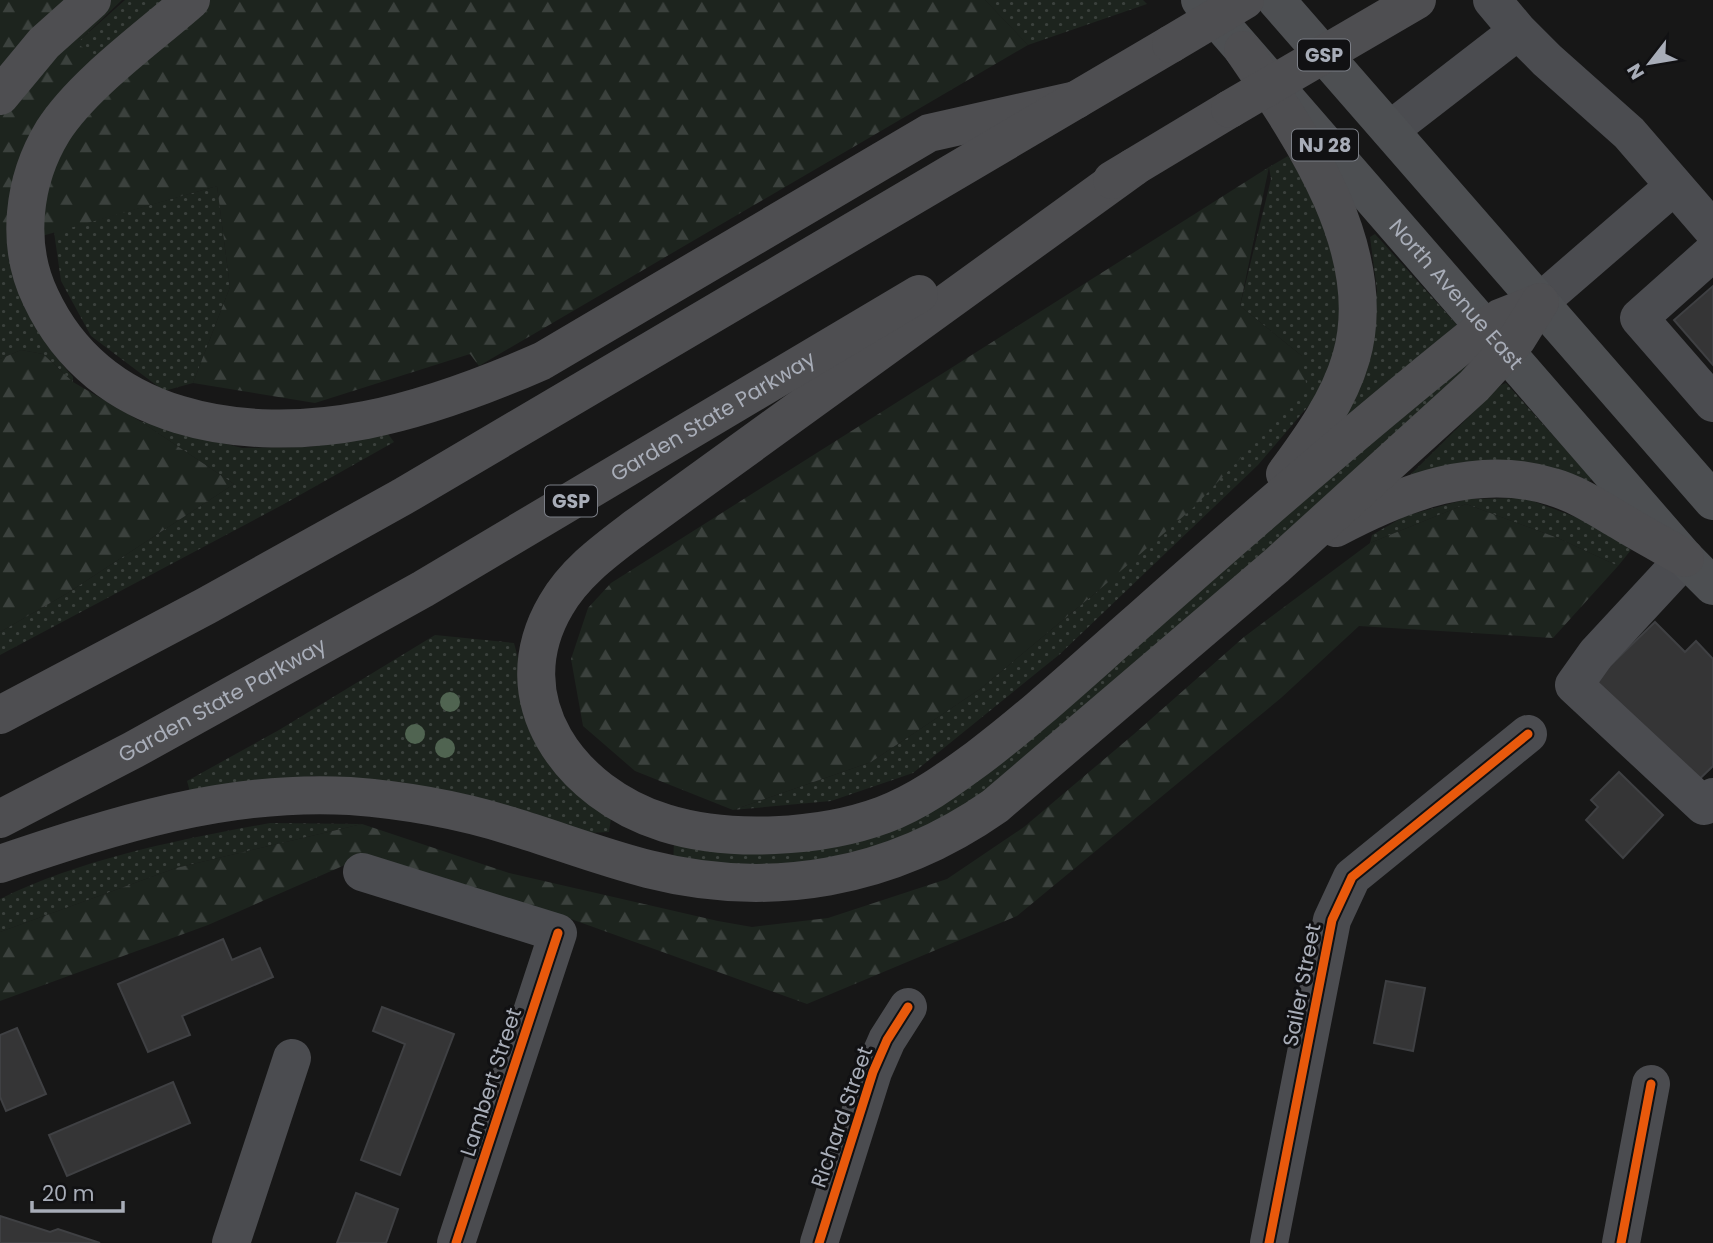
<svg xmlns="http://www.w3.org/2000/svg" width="1713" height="1243" font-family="Poppins,sans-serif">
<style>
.grass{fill:url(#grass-dots)}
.forest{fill:url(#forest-firs)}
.building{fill:#353536;stroke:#3f4043;stroke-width:2}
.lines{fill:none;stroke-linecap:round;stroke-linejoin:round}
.minor{stroke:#4b4c50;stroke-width:38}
.major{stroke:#4d4f52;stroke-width:38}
.highway{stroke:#4e4e51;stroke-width:38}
.highway-bridge{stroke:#4e4e51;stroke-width:38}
.cycleway-casing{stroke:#111113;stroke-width:13}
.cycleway{stroke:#e8590c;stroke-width:9}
.tree{fill:#506451}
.labels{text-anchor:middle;stroke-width:6;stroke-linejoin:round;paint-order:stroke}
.shield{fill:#111113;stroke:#7b7e86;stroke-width:2}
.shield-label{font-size:19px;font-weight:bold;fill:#a8adb8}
.street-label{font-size:21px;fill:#a8adb8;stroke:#111113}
</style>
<defs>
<pattern id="grass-dots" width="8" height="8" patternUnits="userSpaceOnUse" patternTransform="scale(1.75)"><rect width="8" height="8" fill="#1d241e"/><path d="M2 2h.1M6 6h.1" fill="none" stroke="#3b413d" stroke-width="1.8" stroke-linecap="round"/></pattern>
<pattern id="forest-firs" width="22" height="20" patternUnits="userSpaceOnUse" patternTransform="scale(1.75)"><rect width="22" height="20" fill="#1d241e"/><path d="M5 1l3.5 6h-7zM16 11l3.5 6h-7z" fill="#3b413d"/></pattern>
</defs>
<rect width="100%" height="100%" fill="#171717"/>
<path class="grass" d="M125,0h43l-155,273c15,48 28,66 60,104v5l-30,-28 -22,-4 -21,9v-219l51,-74z
M985,0h158l4,4 -119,41z
M1288,156l22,33 25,57 10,55 -12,76 -75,88 -198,189 -147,119 -82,28 -98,9 138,-48 109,-73 119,-99 203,-234 -62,-50 31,-127 -2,-12z
M217,186l13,101 -37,96 -29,8 -73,-55 -30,-55 -7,-49z
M1375,234l83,92 -114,100 -5,-7 25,-40 13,-89 -7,-53z
M1466,365l7,8 -400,359 -174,116 -83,18 -143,-1 1,-23 175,-3 316,-225z
M1506,383l86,96 -10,7 -174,-9 93,-92z
M140,421l102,27 67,-1 79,-13 6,8 -110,62 -284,151v-23l66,-38 168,-110z
M1525,498l74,28 32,24 -13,16 -60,-28 -92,-34 -96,39 2,-8 33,-19 62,-17z
M435,635l79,8 7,26 90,149 -2,14 -20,1 -208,-47 -67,-10 -124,16 -3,-11 92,-51z
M270,823l92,1 -186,44 -176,64v-33c84,-41 178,-59 270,-76z"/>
<path class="forest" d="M0,0h122l-45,43 20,16 97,-59h791l43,45 -549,321 -9,-12 -155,49 -122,-20 37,-96 -13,-101 -217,62z
M1269,167l-29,139 62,50 4,27 -34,42 -78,82 -95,83 -119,99 -109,73 -138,48 -98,-39 -52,-45 -12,-67 17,-51 23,-25z
M21,350l22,4 30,28 67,39 94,63 -168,110 -66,38v-273z
M1466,504l92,34 60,28 -65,72 -194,-12 -78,72 -264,218 -210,88 -250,-90 -196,-56 -153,67 -208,76v-69l176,-64 186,-44 147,49 209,48 34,6 76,-9 119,-39 77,-52 110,-93 110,-97 126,-94z"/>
<path class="building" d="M1713,286v79l-39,-45z
M1655,622l30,30 11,-11 17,18v107l-24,23 -100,-103z
M1619,772l44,43 -40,43 -37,-38 12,-13 -7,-7z
M223,939l9,21 28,-12 13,29 -91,39 8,19 -42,17 -30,-68z
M1386,981l39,7 -12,63 -39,-8z
M382,1007l72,27 -54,141 -39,-15 44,-116 -32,-13z
M17,1028l29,66 -40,17 -6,-14v-62z
M173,1082l17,41 -123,53 -18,-41z
M356,1193l42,16 -12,34h-49z
M0,1216l50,16 8,-3 42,14h-100z"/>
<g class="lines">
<path class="minor" d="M1492,0l26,31 29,29 82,73 84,97
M1390,130l128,-99
M1713,252l-74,66 74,85
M1540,302l134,-116
M1685,558l-89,96 -22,31 130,121 9,-9
M362,872l196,61 -102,310
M231,1243l61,-185
M819,1243l54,-171 14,-32 21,-33
M1269,1243l63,-323 20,-43 176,-143
M1621,1243l30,-159"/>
<g class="major">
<path id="s1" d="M1200,0l485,558 28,28"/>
<path d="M1276,0l437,501"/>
</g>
<g class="highway">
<path d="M191,0c-42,37 -108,84 -138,131 -30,49 -38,114 -12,167 58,124 202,146 325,122 61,-12 119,-34 176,-59l387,-228 147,-33"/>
<path d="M1243,50c58,85 139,201 108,308 -12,42 -40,81 -66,116"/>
<path d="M0,96l44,-53 48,-43"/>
<path d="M1134,167l-499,361c-29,22 -60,44 -79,77 -56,95 15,189 109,218 64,20 156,15 218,-8 35,-13 65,-35 95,-57 57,-43 109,-92 163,-139 109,-97 219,-192 332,-283l27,-18 40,-16"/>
<path d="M1112,180l118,-71"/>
<path d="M1336,528c66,-35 142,-65 217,-41 24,7 45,21 67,34 21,13 44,25 65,37"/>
<path d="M0,715l206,-109 196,-109 769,-453"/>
<path id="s2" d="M0,819l133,-69 290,-161 496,-295"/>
<path d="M0,864c116,-39 226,-75 350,-68 54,4 110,14 161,30 46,14 90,31 137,43 122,31 243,10 347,-63l281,-240 198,-180 43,-47 23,-37"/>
</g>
<path class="highway-bridge" d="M1171,44l74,-44
M1230,109l187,-109"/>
<g class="cycleway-casing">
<path id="cycleway" d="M456,1243l102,-310
M819,1243l54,-171 14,-32 21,-33
M1269,1243l63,-323 20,-43 176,-143
M1621,1243l30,-159"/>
</g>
<use href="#cycleway" class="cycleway"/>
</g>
<g class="tree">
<circle cx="450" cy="702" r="10"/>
<circle cx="415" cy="734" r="10"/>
<circle cx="445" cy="748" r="10"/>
</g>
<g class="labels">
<g class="shield">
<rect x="1298" y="39.5" width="52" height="31" rx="5"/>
<rect x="1292" y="129.5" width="66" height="31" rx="5"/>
<rect x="545" y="485.5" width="52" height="31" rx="5"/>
</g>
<g class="shield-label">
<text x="1324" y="62">GSP</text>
<text x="1325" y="152">NJ 28</text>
<text x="571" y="508">GSP</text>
</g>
<g class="street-label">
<text dy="7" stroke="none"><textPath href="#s1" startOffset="390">North Avenue East</textPath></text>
<text dy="7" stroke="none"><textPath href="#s2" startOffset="819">Garden State Parkway</textPath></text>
<text dy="7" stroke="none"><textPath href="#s2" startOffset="252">Garden State Parkway</textPath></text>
<text transform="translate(1302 985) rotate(-79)" y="7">Sailer Street</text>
<text transform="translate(491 1082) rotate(-72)" y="7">Lambert Street</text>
<text transform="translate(842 1117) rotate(-71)" y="7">Richard Street</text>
</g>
</g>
<g transform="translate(1650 63) rotate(239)" stroke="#111113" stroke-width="5" paint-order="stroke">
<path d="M0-5L12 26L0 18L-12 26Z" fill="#a8adb8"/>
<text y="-10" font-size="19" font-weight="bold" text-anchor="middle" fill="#a8adb8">N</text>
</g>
<path d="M32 1201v10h91v-10" fill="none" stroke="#a8adb8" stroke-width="3.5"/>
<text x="42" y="1201" font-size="21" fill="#a8adb8" stroke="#111113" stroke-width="5" paint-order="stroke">20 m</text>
</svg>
